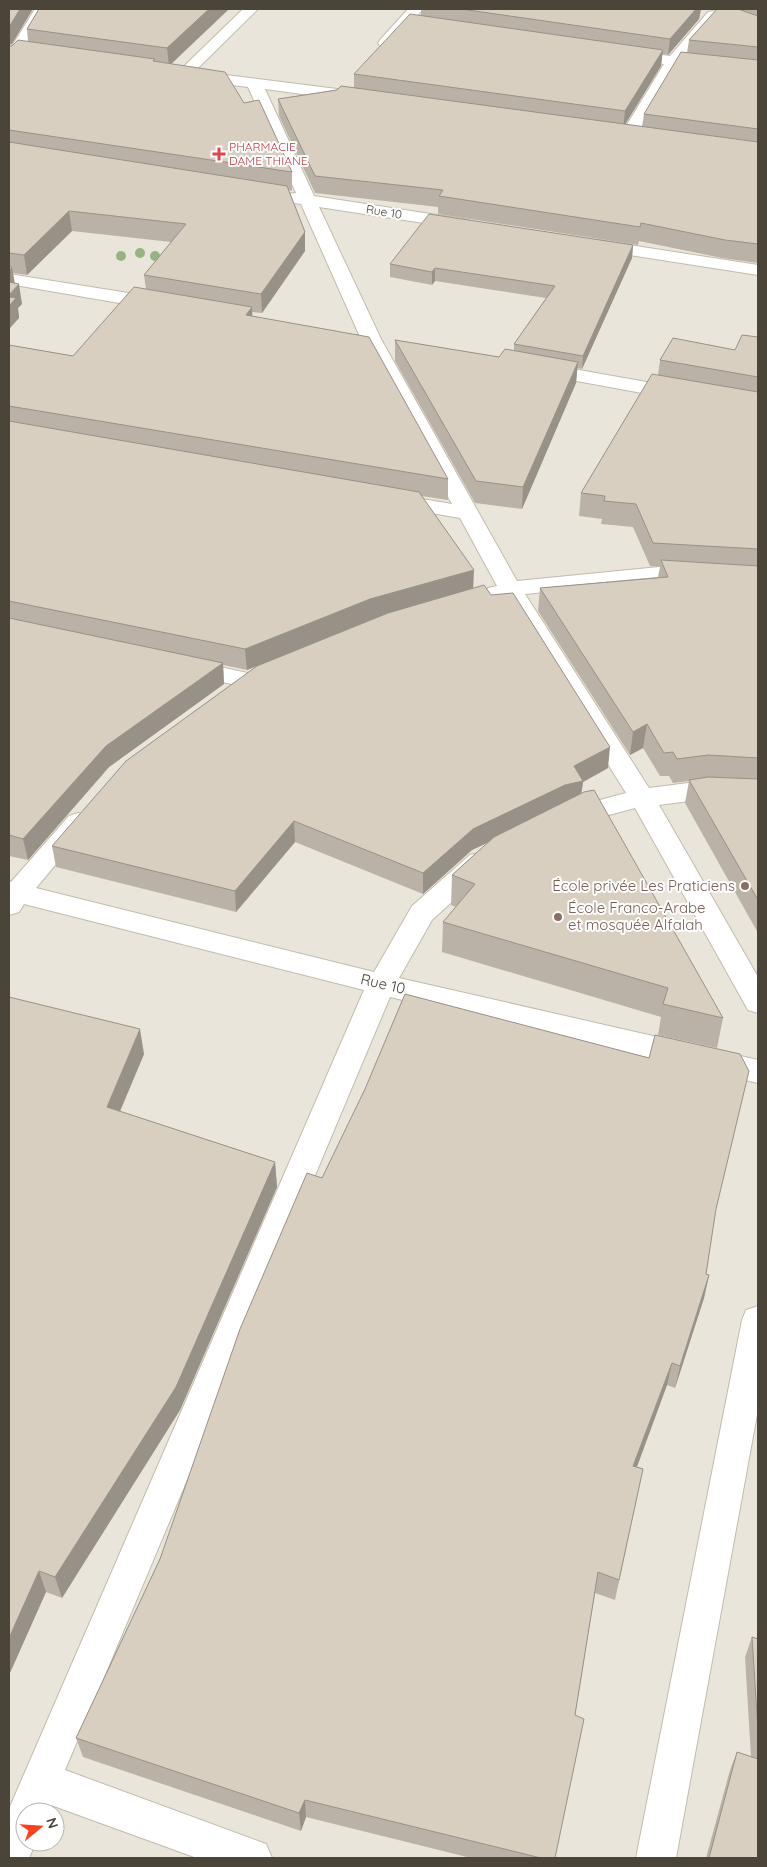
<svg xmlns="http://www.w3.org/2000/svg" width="767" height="1867" font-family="Quicksand,sans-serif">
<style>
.residential{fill:#eae5da;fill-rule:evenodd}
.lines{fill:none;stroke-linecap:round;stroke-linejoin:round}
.minor-casing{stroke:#c2bbae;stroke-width:2}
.minor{fill:#fff;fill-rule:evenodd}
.tree{fill:#97b381}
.wall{fill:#bab2a6;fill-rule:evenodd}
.shaded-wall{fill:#979187}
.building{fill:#d8cfc1;stroke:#979187}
.health-dot{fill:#e0444e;stroke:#fff;stroke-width:2}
.education-dot{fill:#8d6e63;stroke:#fff;stroke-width:2}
.labels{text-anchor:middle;stroke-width:4;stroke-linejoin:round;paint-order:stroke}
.far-health-label{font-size:12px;fill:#be3a42;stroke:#fff;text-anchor:start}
.far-street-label{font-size:12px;fill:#4b4439;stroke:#fff}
.education-label{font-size:15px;fill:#785e54;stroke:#fff;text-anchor:end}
.street-label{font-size:15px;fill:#4b4439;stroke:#fff}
</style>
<rect width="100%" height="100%" fill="#f6f3ec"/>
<path class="residential" d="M9,9h749v1849h-749zM25,1812h30v30h-30z"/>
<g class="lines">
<g class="minor-casing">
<path id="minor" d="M35,9h14c-8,14 -24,51 -40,54v-12z
M243,9h15l-63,62 166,21 8,5 -8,5 -96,-13 49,107 149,23 6,1 3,4 -3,4 -6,1 -144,-22 62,132 136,242 142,-14 99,7v14l-99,-7 -134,13 124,194 55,-7 54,2v18l-54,-2 -45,6 99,172v36l-10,-3 -113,-202 -67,18 -9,-3 -4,-6 4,-6 67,-18 -122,-195 -8,2 -8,-2 -3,-5 3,-5 9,-2 -37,-68 -68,-12 -8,-1 -3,-5 3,-5 8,-1 60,10 -91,-165 -60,-135 -14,-2 -3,-4 3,-4 9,-1 -48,-106 -64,-8 -8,-5z
M408,9h15l-33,37h-10l-2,-3 2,-3z
M713,11l7,4 -36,42 74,9v10l-79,-10 -45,73h-12l-2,-3 44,-72 -43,-6 -3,-3 3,-3 5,-2 44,6 38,-44z
M597,240l161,25v10l-167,-26 -3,-4 3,-4z
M9,274l151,24 7,2 2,4 -2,4 -7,2 -151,-26z
M540,363l140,25 7,2 3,4 -3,4 -7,2 -147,-27 -3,-4 3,-4z
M187,660l70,15 4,5 -4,5 -8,3 -70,-16 -4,-5 4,-5z
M78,813l9,3 4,6 -55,66 338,84 38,-66 58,-51 9,-2 9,2 4,7 -4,7 -56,51 -33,58 359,82v23l-368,-86 -325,773 201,74 6,14h-75l-146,-53 -3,7h-23v30h11l-7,16h-20v-49l355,-819 -340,-86 -5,8 -10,3v-34l2,1 58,-66z
M758,1306v103l-82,449h-40l106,-538 4,-10z"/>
</g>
<use href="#minor" class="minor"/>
</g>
<g class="tree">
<circle cx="140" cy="253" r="5"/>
<circle cx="121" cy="256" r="5"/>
<circle cx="155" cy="256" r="5"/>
</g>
<path class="wall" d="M39,9h190l-58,55 73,39 48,69v19l-3,-1 16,42v19l-43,62 -10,-1v4l196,163v21l-27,-4 52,93 135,179 -25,14 -2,12 142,224 -6,30 -59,-13 3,-18 -219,-65 1,-30 13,-15 -5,-2 1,-30 35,-32 -15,7 -49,44 -128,-52 -59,70 -180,-45 -4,-21 204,-180 -9,4 -24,-5 1,19 -115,83 -81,93 -19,-4v-511l64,11 73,-67 -2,-14 27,-33 -99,-11 -45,44 -14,-2 2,10 7,21 -4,4 1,10 -10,11v-283h3l16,-4 -1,-13z
M421,9h337v254l-36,-5 -83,-17 -1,4 -200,-31v-7l-123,-14 -36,-77 -1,-17 76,-12v-13l67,-58zM701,9l15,1 -27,30 -2,13 -43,61 -2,13 -17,-3 36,-58 1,-12 6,1 31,-36z
M633,245l-1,13 -50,111 -5,-1 -1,15 -54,126 -47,-6 -80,-142v-21l104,17 15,-7v-6l32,-46 -111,-17 -3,4 -42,-8v-13z
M758,337v596l-73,-130 4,-22 -16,2 -4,-7h-9l-17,-28 -13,7 -92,-144 2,-23 118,-11 2,-10 -10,-1 -17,-39 -32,-3 1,-5 -23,-3 2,-23 77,-118 2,-15 75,-10z
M9,997l135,57 -24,58 155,50 2,25 -97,223 -118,188 -16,-6 -37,83z
M322,1178l393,33 -9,63 3,1 -5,23 -29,90 -8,-3 -30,82 6,2 -28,131 -20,-7 -20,122 -20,143h-84l-165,-41 -5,14 -218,-74 -7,-19 84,-179z
M752,1637l6,2v219h-52l24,-88 7,-18 14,5 -6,-100z"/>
<path class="shaded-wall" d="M20,9h13l-21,35 -3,1v-18z
M209,9h20l-60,57 -2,-18z
M696,9h5l-2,10 -31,36 2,-16z
M663,50l-2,16 -38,62 2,-17z
M69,211l3,20 -45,44 -3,-20z
M305,232v19l-43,62 -1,-19z
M633,245l-1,13 -50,111 1,-13z
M12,267l3,20 -6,7v-23z
M435,268v13l-3,4v-13z
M19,284l3,20 -4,4 1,10 -10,11v-34z
M252,307l1,20 -7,-12z
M578,362l-2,21 -54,126 1,-22z
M474,570l-1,21 -103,29 -123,50 -2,-21 125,-50z
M223,663l1,21 -115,83 -81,93 -5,-21 83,-93z
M647,724l-4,24 -13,7 3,-23z
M610,747l-2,21 -25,14 -3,20 -17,4 -91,44 -49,44v-21l50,-44 101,-63z
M294,821l1,21 -59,70 -1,-21z
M140,1029l4,25 -33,78 -4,-25z
M275,1162l2,25 -97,223 -118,188 -7,-21z
M709,1275l-5,23 -29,90 5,-22z
M672,1363l-5,22 -38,103 4,-22z
M39,1571l7,21 -37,83v-37z
M305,1800l1,17 -5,14 -2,-18z"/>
<path class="building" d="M9,9h11l-11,18z
M39,9h170l-42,39 -140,-19z
M461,9h235l-26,30z
M717,9h21l20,7v31l-69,-7z
M410,14l253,36 -38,61 -271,-37z
M18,40l137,19 -2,2 72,11 19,31 15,-3 33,72 -283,-42v-84h3z
M681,52l77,8v69l-114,-15z
M341,86l417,56v102l-33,-4 -84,-17 -1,4 -201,-31 4,-6 -128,-14 -37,-77 59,-9z
M9,142l278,44 18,46 -44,62 -117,-19 42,-51 -117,-13 -45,44 -15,-2z
M429,214l204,31 -50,111 -69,-12 41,-58 -120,-18 -3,4 -42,-8z
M9,266l3,1 -3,4z
M9,282l10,2 -10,11z
M134,287l118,20 -6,8 123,22 79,142 -439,-73v-61l64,11z
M9,297l7,1 -7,8z
M742,335l16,2v40l-98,-17 13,-22 62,12z
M395,340l104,17 6,-8 73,13 -55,125 -47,-6z
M652,374l106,18v157l-105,-6 -17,-39 -32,-3 1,-5 -24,-3z
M9,421l410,71 55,78 -104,29 -125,50 -236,-48z
M661,560l97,6v192l-50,-3 -31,4 -4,-7 -9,1 -17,-29 -14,8 -93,-144 128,-11z
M484,585l7,10 22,-2 97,154 -36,19 9,15 -18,4 -92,44 -50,44 -129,-52 -59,70 -183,-45 74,-85 131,-95 131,-53z
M9,618l214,45 -117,83 -83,93 -14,-4z
M708,777l50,2v121l-69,-120z
M594,790l129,228 -60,-14 5,-16 -225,-66 32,-38 -23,-9 42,-38 90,-45z
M405,994l244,64 6,-23 85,19 9,17 -33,138 -10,65 3,1 -29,91 -8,-3 -39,103 10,3 -24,111 -21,-8 -23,143 9,4 -29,139h-14l-236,-58 -6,13 -223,-75 84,-179 80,-230 67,-156 15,5 43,-89z
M9,997l131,32 -33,78 168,55 -99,225 -121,190 -16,-6 -30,67z
M752,1637l6,2v91z
M737,1752l21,7v99h-49z"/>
<path class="health-dot" d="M216.5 146.5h5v5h5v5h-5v5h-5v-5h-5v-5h5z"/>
<g class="education-dot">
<circle cx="745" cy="886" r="5"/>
<circle cx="558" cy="917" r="5"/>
</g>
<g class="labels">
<g class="far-health-label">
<text x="229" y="151">PHARMACIE<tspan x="229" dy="14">DAME THIANE</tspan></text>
</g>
<g class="far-street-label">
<text transform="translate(384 212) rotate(9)" y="4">Rue 10</text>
</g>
<g class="education-label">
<text x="735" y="891">École privée Les Praticiens</text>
<text x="568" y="913" text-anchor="start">École Franco-Arabe<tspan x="568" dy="17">et mosquée Alfalah</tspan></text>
</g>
<g class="street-label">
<text transform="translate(383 984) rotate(13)" y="5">Rue 10</text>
</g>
</g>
<rect width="767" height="1867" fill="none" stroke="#4b4439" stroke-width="20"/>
<g transform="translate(40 1827) rotate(72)"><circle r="24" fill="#ffffff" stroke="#b7b4b0"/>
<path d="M0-4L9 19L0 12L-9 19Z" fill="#fc3f1d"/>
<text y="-8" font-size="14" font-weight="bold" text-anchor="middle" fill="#4b4439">N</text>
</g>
</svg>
